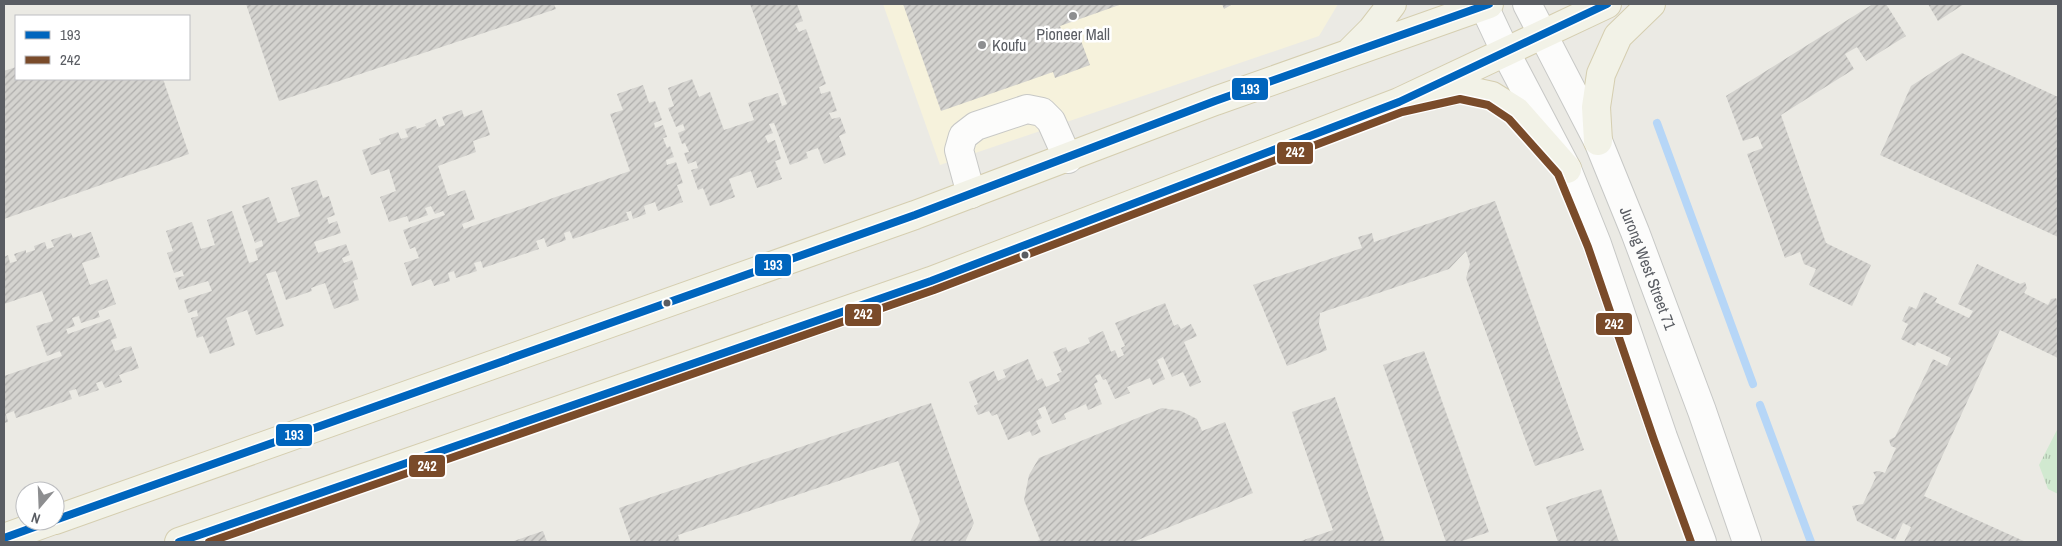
<svg xmlns="http://www.w3.org/2000/svg" width="2062" height="546" font-family="'Archivo Narrow',sans-serif">
<style>
.commercial{fill:#f6f2dc}
.grass{fill:url(#grass-tufts)}
.lines{fill:none;stroke-linecap:round;stroke-linejoin:round}
.stream{stroke:#b6d6f7;stroke-width:8}
.building{fill:url(#building-hatch)}
.minor-casing{stroke:#c7c8c6;stroke-width:30}
.major-casing{stroke:#d5ceb0;stroke-width:30}
.minor{stroke:#fcfcfb;stroke-width:28}
.major{stroke:#f2f2e7;stroke-width:28}
.bus-1-casing{stroke:#fff;stroke-width:11}
.bus-2-casing{stroke:#fff;stroke-width:11}
.bus-1{stroke:#0065bd;stroke-width:8}
.bus-2{stroke:#7a4b2a;stroke-width:8}
.poi-dot{fill:#8d8e90;stroke:#fff;stroke-width:2}
.bus-dot{fill:#5a5d63;stroke:#fff;stroke-width:2}
.labels{text-anchor:middle;stroke-width:5;stroke-linejoin:round;paint-order:stroke}
.poi-label{font-size:16px;fill:#5a5d63;stroke:#fff}
.street-label{font-size:16px;fill:#5a5d63;stroke:#fff}
.line-badge{stroke:#fff;stroke-width:2}
.badge-label{font-size:14px;text-anchor:middle;font-weight:bold;fill:#fff}
</style>
<defs>
<pattern id="grass-tufts" width="24" height="20" patternUnits="userSpaceOnUse" patternTransform="scale(1.25)"><rect width="24" height="20" fill="#d1e9d0"/><path d="M3 7l-1-3M5 7V3M7 7l1-3M15 17l-1-3M17 17v-4M19 17l1-3" fill="none" stroke="#adc0ac"/></pattern>
<pattern id="building-hatch" width="6" height="6" patternUnits="userSpaceOnUse" patternTransform="scale(1.25)"><rect width="6" height="6" fill="#d4d3cf"/><path d="M-1 1l2-2M0 6l6-6M5 7l2-2" fill="none" stroke="#afaeac"/></pattern>
</defs>
<rect width="100%" height="100%" fill="#ebeae4"/>
<path class="commercial" d="M883,4h455l-19,32 -379,129z"/>
<path class="grass" d="M2058,428v66l-10,-5 -9,-24z"/>
<g class="lines">
<path class="stream" d="M1657,123l96,261
M1760,405l51,137"/>
</g>
<path class="building" d="M246,4h308l2,5 -277,92z
M750,4h47l6,17 -8,3 4,8 7,-3 20,55 -7,3 2,7 9,-3 7,20 -8,2 3,6 8,-2 6,16 -7,3 7,19 -22,9 -6,-16 -12,4 2,6 -18,7 -16,-42 -5,1 4,9 -8,3 3,7 7,-3 6,19 -6,2 7,18 -25,9 -6,-17 -22,8 6,18 -25,9 -7,-18 -5,2 -7,-20 7,-2 -2,-7 -8,3 -4,-11 5,-1 -4,-9 -3,1 -4,-11 7,-3 -2,-6 -7,3 -8,-19 6,-2 -6,-18 24,-9 7,18 11,-5 14,38 30,-10 -6,-17 30,-10 4,13 5,-2z
M903,4h219l-62,22 6,16 14,-4 10,27 -35,13 -2,-6 -112,39z
M1222,4h11l-9,5z
M1873,4h13l20,32 -40,25 -9,-14 -12,7 9,15 -73,46 45,128 45,22 -19,41 -43,-21 7,-16 -12,-5 -4,-12 -15,6 -38,-104 16,-6 -5,-12 -15,5 -17,-45z
M1928,4h36l-26,17z
M1962,53l96,44v140l-178,-82 31,-69z
M16,67v12h147l26,75 -185,65v-148z
M643,85l6,18 6,-2 7,19 -8,3 1,5 8,-3 4,12 -4,1 4,10 3,-2 4,11 -8,3 1,5 9,-3 7,21 -6,2 6,17 -25,9 -3,-9 -11,4 2,8 -13,5 -2,-8 -5,1 3,8 -56,19 -3,-8 -6,2 2,7 -19,7 -3,-9 -8,3 3,8 -56,19 -2,-7 -7,2 3,8 -21,7 -2,-7 -6,2 2,8 -16,5 -3,-7 -19,7 -8,-23 15,-5 -4,-11 -5,2 -7,-19 42,-15 -2,-4 -8,3 -4,-8 -6,2 3,7 -19,7 -2,-6 -18,6 -9,-25 16,-6 -7,-22 -18,6 -9,-25 19,-6 -2,-5 19,-7 3,7 7,-2 -3,-8 11,-3 1,3 9,-3 -1,-2 11,-5 3,8 6,-2 -3,-8 20,-7 2,7 18,-7 8,25 -17,6 3,11 -38,14 10,30 17,-6 10,29 -13,5 2,5 166,-58 -20,-57 13,-4 -6,-16z
M317,180l6,18 6,-2 6,19 -8,3 2,6 8,-3 4,12 -27,9 4,11 28,-9 4,11 -8,3 2,5 8,-3 6,19 -5,2 6,19 -25,9 -9,-26 -14,5 1,3 -26,9 -10,-29 -10,3 18,52 -28,9 -9,-25 -21,8 9,27 -25,9 -7,-18 -6,2 -6,-20 7,-2 -1,-6 -9,3 -4,-13 28,-9 -4,-10 -29,9 -4,-12 9,-2 -2,-6 -8,3 -7,-20 6,-2 -7,-20 26,-9 9,27 14,-4 -8,-25 25,-9 17,52 9,-3 -3,-11 8,-3 -1,-6 -7,3 -13,-37 27,-9 9,26 22,-7 -9,-28z
M1495,201l89,249 -49,16 -69,-188 4,-14 -4,-13 -17,18 -129,44 -1,11 8,26 -40,16 -34,-81 109,-37 -4,-11 14,-4 2,9z
M91,232l9,25 -18,6 8,22 17,-6 9,25 -18,7 2,6 -19,6 -2,-7 -7,2 3,8 -9,3 2,5 42,-15 7,19 -6,2 4,11 16,-5 8,22 -20,7 3,7 -17,6 -3,-7 -6,2 3,7 -20,7 -3,-8 -7,2 3,8 -56,19 -2,-7 -8,3 2,8 -4,1v-47l58,-20 -2,-5 -13,5 -11,-30 17,-5 -11,-30 -38,13v-47l4,-2 2,8 7,-2 -3,-7 12,-4v3l9,-3 -1,-4 11,-4 2,7 7,-2 -3,-7 20,-7 2,5z
M1977,264l43,20 5,-2 2,6 -3,5 24,12 3,-6 5,-1 2,5v55l-58,-28 -76,166 102,46h-122l7,-15 -8,-4 -8,17 -38,-19 -5,-15 11,-2 13,-27 -3,-5 6,-1 6,2 11,-25 -5,-2 -2,-6 6,-3 38,-78 14,7 4,-8 -34,-16 -2,4 -14,-7 7,-15 -6,-3 7,-15 7,3 8,-17 13,6 -2,4 34,16 4,-7 -15,-7z
M1165,303l9,23 4,-2 3,5 10,-5 6,12 -13,6 17,40 -11,5 -7,-15 -11,5 -9,-20 -6,3 8,19 -12,6 -3,-7 -23,9 3,6 -15,6 -9,-20 -3,1 -3,-6 -5,2 3,6 -4,2 8,20 -14,6 -2,-6 -22,10 2,5 -14,5 -7,-18 -7,3 4,9 -6,3 5,11 -9,4 -2,-5 -22,9 -11,-26 -5,2 -3,-5 -11,4 -4,-9 4,-2 -9,-22 25,-11 4,10 8,-4 -3,-7 25,-11 9,22 5,-3 4,9 14,-6 -3,-7 5,-2 -9,-20 13,-5 2,5 22,-9 -2,-5 15,-7 8,21 4,-2 3,8 6,-3 -3,-7 4,-2 -10,-23z
M1424,351l65,181 -30,10h-13l-63,-177z
M1335,397l50,145h-87l35,-12 -41,-118z
M931,403l43,120 -9,19h-55l10,-21 -22,-60 -220,74 2,7h-49l-12,-34z
M1162,408l19,3 16,8 5,12 23,-9 28,71 -120,49h-99l6,-2 -16,-40 5,-25 10,-17z
M1601,489l18,53h-61l-12,-35z
M543,531l4,11h-36z"/>
<g class="lines">
<g class="minor-casing">
<g id="minor">
<path d="M1483,4l23,49 61,116 30,75 66,193 39,105"/>
<path id="s1" d="M1527,4l71,137 37,91 67,179 45,131"/>
<path d="M971,194l-12,-44 4,-14 13,-10 51,-17 15,3 9,9 17,38"/>
</g>
</g>
<g class="major-casing">
<path id="major" d="M1351,51l21,-21 20,-26
M1433,95l27,-6 32,7 24,15 51,58
M1598,141l-2,-34 5,-33 17,-38 33,-32
M55,520l860,-305 300,-114 274,-97
M4,538l47,-17
M179,542l752,-261 468,-179 208,-98"/>
</g>
<use href="#minor" class="minor"/>
<use href="#major" class="major"/>
<g class="bus-1-casing">
<path id="bus-1" d="M55,520l860,-305 300,-114 274,-97
M4,538l47,-17
M179,542l752,-261 468,-179 208,-98"/>
</g>
<g class="bus-2-casing">
<path id="bus-2" d="M209,542l725,-252 468,-178 58,-13 28,6 21,14 49,55 30,73 66,193 37,102"/>
</g>
<use href="#bus-1" class="bus-1"/>
<use href="#bus-2" class="bus-2"/>
</g>
<g class="poi-dot">
<circle cx="1073" cy="16" r="5"/>
<circle cx="982" cy="45" r="5"/>
</g>
<g class="bus-dot">
<circle cx="1025" cy="255" r="4.5"/>
<circle cx="667" cy="303" r="4.5"/>
</g>
<g class="labels">
<g class="poi-label">
<text x="1073" y="40">Pioneer Mall</text>
<text x="992" y="51" text-anchor="start">Koufu</text>
</g>
<g class="street-label">
<text dy="6" stroke="none"><textPath href="#s1" startOffset="291">Jurong West Street 71</textPath></text>
</g>
</g>
<g class="line-badge">
<rect x="1231" y="77" width="38" height="24" rx="5" fill="#0065bd"/>
<rect x="1276" y="141" width="38" height="24" rx="5" fill="#7a4b2a"/>
<rect x="754" y="253" width="38" height="24" rx="5" fill="#0065bd"/>
<rect x="844" y="303" width="38" height="24" rx="5" fill="#7a4b2a"/>
<rect x="1595" y="312" width="38" height="24" rx="5" fill="#7a4b2a"/>
<rect x="275" y="423" width="38" height="24" rx="5" fill="#0065bd"/>
<rect x="408" y="454" width="38" height="24" rx="5" fill="#7a4b2a"/>
</g>
<g class="badge-label">
<text x="1250" y="94">193</text>
<text x="1295" y="157">242</text>
<text x="773" y="270">193</text>
<text x="863" y="319">242</text>
<text x="1614" y="329">242</text>
<text x="294" y="440">193</text>
<text x="427" y="471">242</text>
</g>
<rect width="2062" height="546" fill="none" stroke="#5a5d63" stroke-width="10"/>
<rect x="15" y="15" width="175" height="65" fill="#ffffff" stroke="#bdbec1"/>
<rect x="25" y="31" width="25" height="8" fill="#0065bd" stroke="#bdbec1"/>
<text x="60" y="40" font-size="15" fill="#5a5d63">193</text>
<rect x="25" y="56" width="25" height="8" fill="#7a4b2a" stroke="#bdbec1"/>
<text x="60" y="65" font-size="15" fill="#5a5d63">242</text>
<g transform="translate(40 506) rotate(199)"><circle r="24" fill="#ffffff" stroke="#bdbec1"/>
<path d="M0-4L9 19L0 12L-9 19Z" fill="#8d8e90"/>
<text y="-8" font-size="14" font-weight="bold" text-anchor="middle" fill="#5a5d63">N</text>
</g>
</svg>
